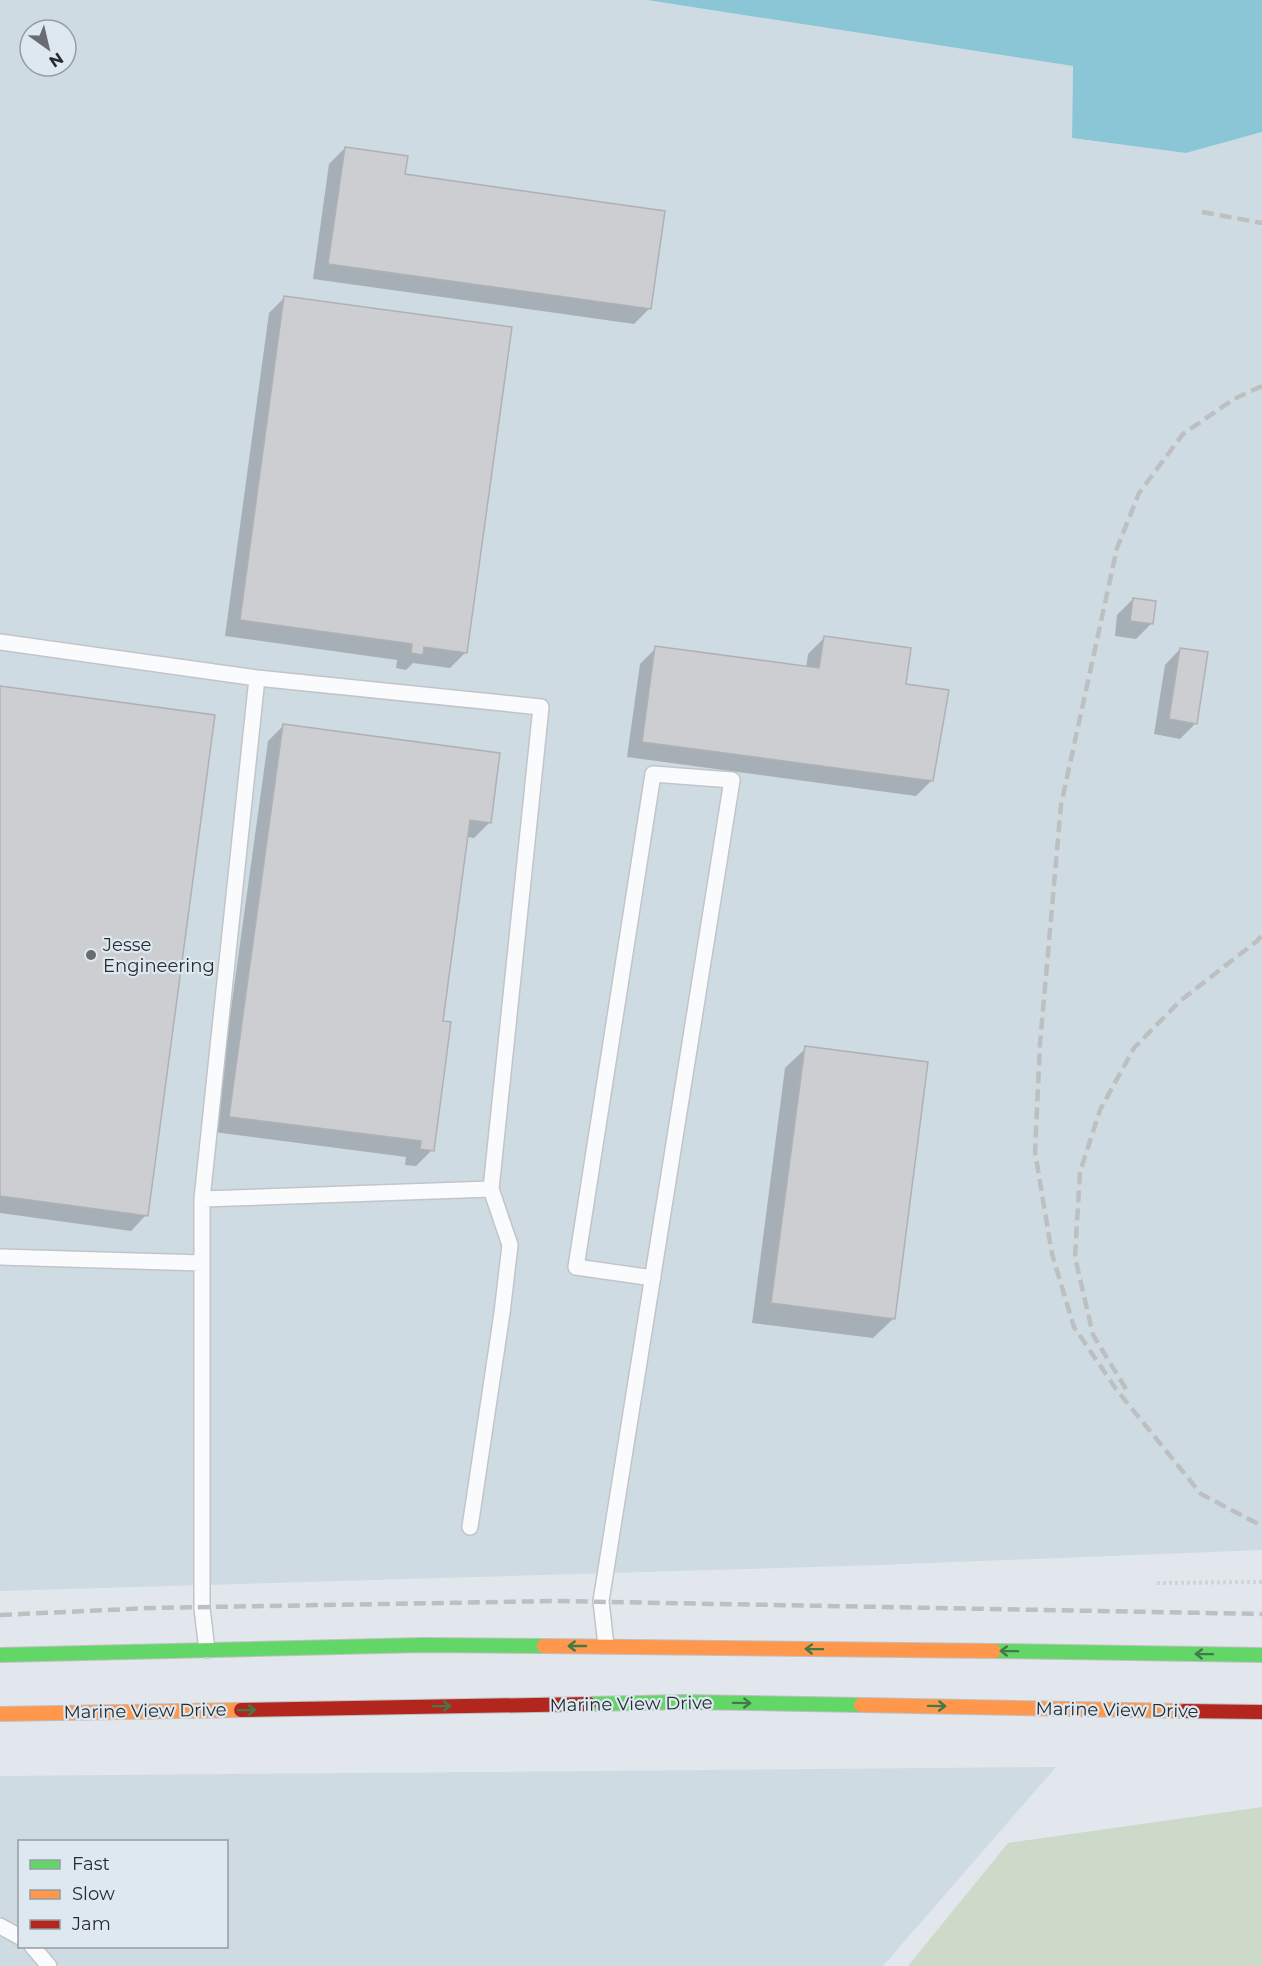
<svg xmlns="http://www.w3.org/2000/svg" width="1262" height="1966" font-family="Montserrat,sans-serif">
<style>
.built{fill:#cfdbe3;fill-rule:evenodd}
.green{fill:#cddac9}
.water{fill:#8bc6d6}
.shadow{fill:#0003}
.building{fill:#ccced2;stroke:#afb1b5;stroke-width:1.5}
.lines{fill:none;stroke-linecap:round;stroke-linejoin:round}
.lane-casing{stroke:#c1c5c9;stroke-width:18}
.fast-casing{stroke:#c1bec0;stroke-width:16}
.slow-casing{stroke:#c1bec0;stroke-width:16}
.jam-casing{stroke:#c1bec0;stroke-width:16}
.path{stroke:#d2d3d4;stroke-width:4;stroke-dasharray:3 3;stroke-linecap:butt}
.lane{stroke:#fafbfc;stroke-width:15}
.fast{stroke:#63d668;stroke-width:14}
.slow{stroke:#ff974d;stroke-width:14}
.jam{stroke:#b3261e;stroke-width:14}
.rail{stroke:#bdbfc1;stroke-width:4.5;stroke-dasharray:12 6;stroke-linecap:butt}
.oneway{stroke:#437849}
.poi-dot{fill:#696d71;stroke:#dde8f0;stroke-width:2}
.labels{text-anchor:middle;stroke-width:4.5;stroke-linejoin:round;paint-order:stroke}
.poi-label{font-size:18px;fill:#282c2f;stroke:#dde8f0;text-anchor:start}
.street-label{font-size:18px;fill:#282c2f;stroke:#dde8f0}
</style>
<rect width="100%" height="100%" fill="#e1e7ec"/>
<path class="built" d="M0,0h647l426,66 -1,72 114,15 76,-21v1418l-382,15 -880,26zM30,30h36v36h-36z
M1056,1767l-173,199h-883v-190zM20,1842h206v104h-206z"/>
<path class="green" d="M1262,1807v159h-354l100,-123z"/>
<path class="water" d="M647,0h615v132l-76,21 -114,-15 1,-72z"/>
<path class="shadow" d="M345,148l58,28 247,132 -16,16 -321,-45 16,-115z
M285,297l181,355 -16,16 -37,-5 -7,7 -10,-2 1,-8 -172,-24 44,-323z
M1133,599l19,24 -16,16 -21,-3 2,-21z
M824,638l81,47 27,95 -16,16 -289,-39 13,-93 16,-16 150,20 2,-14z
M1180,649l16,74 -16,16 -26,-5 11,-69z
M0,687l146,528 -15,16 -131,-18z
M284,725l206,97 -16,16 -7,-1 -26,185 -9,128 -16,16 -11,-1 1,-8 -192,-25 54,-391z
M806,1048l88,270 -21,20 -121,-15 33,-255z"/>
<path class="building" d="M345,147l63,9 -3,18 260,37 -14,98 -323,-45z
M284,296l228,31 -45,326 -43,-6 -1,8 -12,-2 1,-9 -172,-24z
M1133,598l23,3 -3,23 -23,-3z
M824,636l87,12 -5,36 43,6 -16,91 -291,-39 13,-96 164,22z
M1180,648l28,4 -11,72 -28,-5z
M0,686l215,29 -67,501 -148,-20z
M283,724l217,29 -9,70 -21,-3 -27,201 8,1 -17,129 -14,-2 1,-8 -192,-24z
M805,1046l123,16 -33,257 -124,-16z"/>
<g class="lines">
<g class="lane-casing">
<path id="lane" d="M0,642l257,36 284,29 -50,482 19,56 -8,68 -32,214
M202,1199l289,-10
M0,1257l202,6
M606,1646l-5,-45 131,-821 -79,-6 -77,493 77,11
M207,1650l-5,-42v-409l55,-521
M0,1926l20,11
M32,1946l17,20"/>
</g>
<g class="fast-casing">
<path id="fast" d="M994,1651l268,4
M0,1655l423,-10 121,1
M589,1704l95,-2 177,3"/>
</g>
<g class="slow-casing">
<path id="slow" d="M544,1646l450,5
M861,1705l323,6
M0,1714l241,-4"/>
</g>
<g class="jam-casing">
<path id="jam" d="M241,1710l348,-6
M1184,1711l78,1"/>
</g>
<path class="path" d="M1157,1583l105,-1"/>
<use href="#lane" class="lane"/>
<use href="#fast" class="fast"/>
<use href="#slow" class="slow"/>
<use href="#jam" class="jam"/>
<path class="rail" d="M1202,212l60,11
M1262,386l-28,13 -51,35 -44,59 -22,55 -56,257 -21,239 -5,108 17,102 22,73 42,62 85,105 61,32
M1126,1389l-33,-54 -18,-78 5,-85 20,-62 34,-62 46,-47 77,-60 5,-6
M0,1615l150,-7 408,-7 704,13"/>
</g>
<defs><path id="oneway-shaft" d="M-6 0H5M1.5-3L5.5 0L1.5 3" fill="none" stroke-width="1.6" stroke-linecap="round" stroke-linejoin="round" transform="scale(1.5)"/></defs>
<g class="oneway">
<use href="#oneway-shaft" transform="translate(577 1646) rotate(-180)"/>
<use href="#oneway-shaft" transform="translate(814 1649) rotate(-179)"/>
<use href="#oneway-shaft" transform="translate(1009 1651) rotate(-179)"/>
<use href="#oneway-shaft" transform="translate(1204 1654) rotate(-179)"/>
<use href="#oneway-shaft" transform="translate(742 1703) rotate(1)"/>
<use href="#oneway-shaft" transform="translate(442 1706) rotate(-1)"/>
<use href="#oneway-shaft" transform="translate(937 1706) rotate(1)"/>
<use href="#oneway-shaft" transform="translate(247 1710) rotate(-1)"/>
</g>
<circle class="poi-dot" cx="91" cy="955" r="6"/>
<g class="labels">
<g class="poi-label">
<text x="103" y="951">Jesse<tspan x="103" dy="21">Engineering</tspan></text>
</g>
<g class="street-label">
<text transform="translate(631 1704) rotate(-1)" y="6">Marine View Drive</text>
<text transform="translate(1117 1710) rotate(1)" y="6">Marine View Drive</text>
<text transform="translate(145 1711) rotate(-1)" y="6">Marine View Drive</text>
</g>
</g>
<rect x="18" y="1840" width="210" height="108" fill="#dde8f0" stroke="#959da3" stroke-width="1.5"/>
<rect x="30" y="1860" width="30" height="9" fill="#63d668" stroke="#959da3" stroke-width="1.5"/>
<text x="72" y="1870" font-size="18" fill="#282c2f">Fast</text>
<rect x="30" y="1890" width="30" height="9" fill="#ff974d" stroke="#959da3" stroke-width="1.5"/>
<text x="72" y="1900" font-size="18" fill="#282c2f">Slow</text>
<rect x="30" y="1920" width="30" height="9" fill="#b3261e" stroke="#959da3" stroke-width="1.5"/>
<text x="72" y="1930" font-size="18" fill="#282c2f">Jam</text>
<g transform="translate(48 48) rotate(146)"><circle r="28" fill="#dde8f0" stroke="#959da3" stroke-width="1.5"/>
<path d="M0-4.5L10 22L0 15L-10 22Z" fill="#696d71"/>
<text y="-9" font-size="16" font-weight="bold" text-anchor="middle" fill="#282c2f">N</text>
</g>
</svg>
